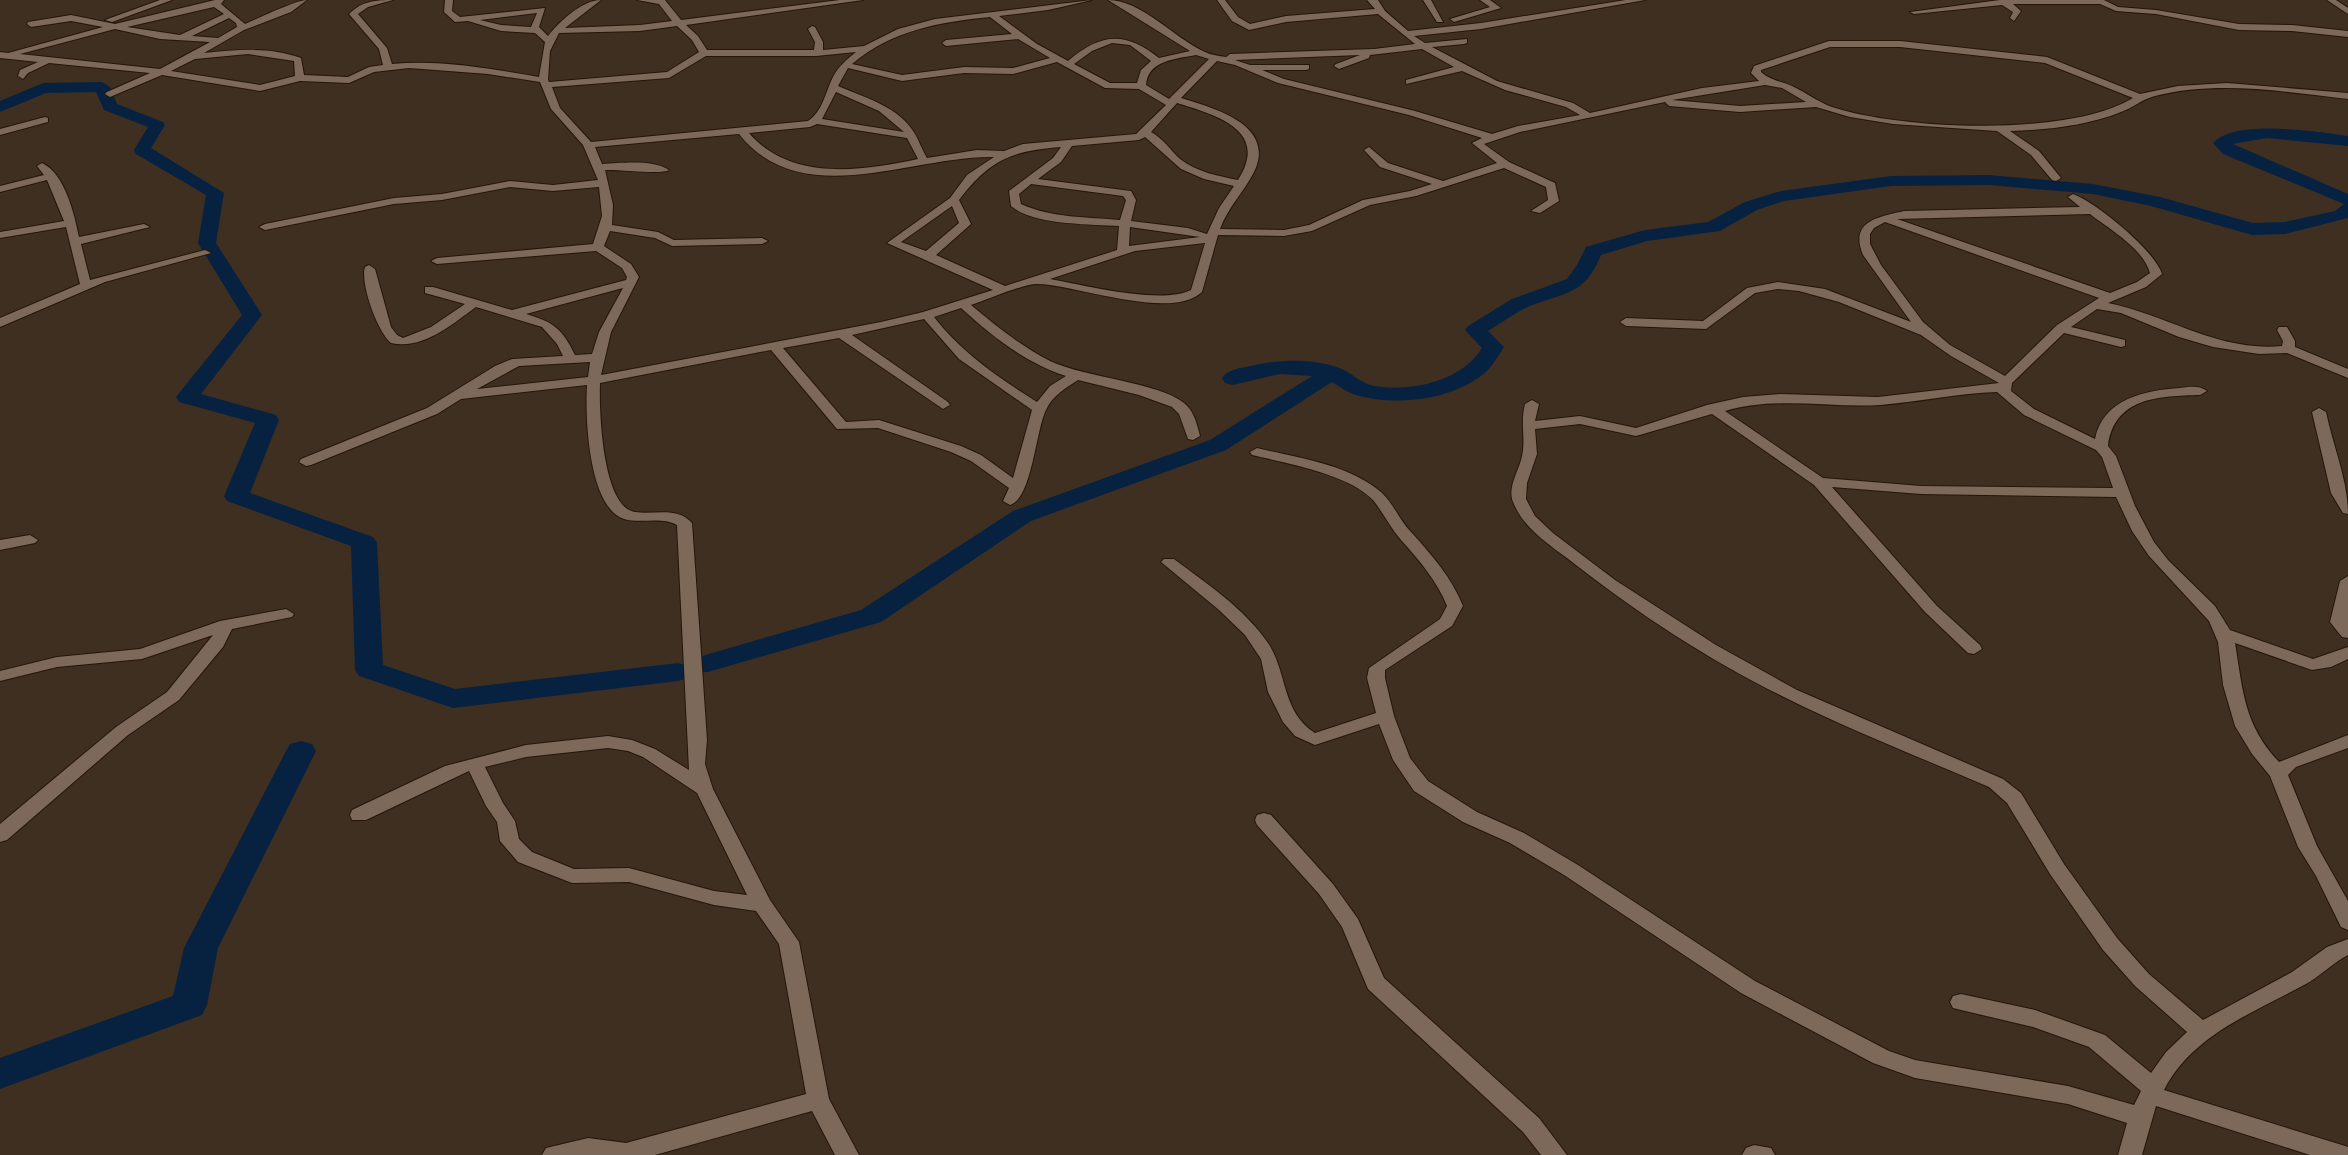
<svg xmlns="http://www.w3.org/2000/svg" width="2348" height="1155" font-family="Roboto,sans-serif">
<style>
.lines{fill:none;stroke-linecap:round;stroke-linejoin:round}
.river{fill:#072241;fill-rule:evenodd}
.minor-casing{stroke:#25160a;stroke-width:2}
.minor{fill:#7c695a;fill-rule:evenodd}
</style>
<rect width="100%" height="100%" fill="#3f2f21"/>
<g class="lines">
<path class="river" d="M102,82l8,5 7,17 46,18 2,3 -14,23 73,45 -8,50 46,72 -61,79 75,21 3,5 -29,73 123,44 4,5 6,123 72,24 223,-26 7,2 3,-5 173,-50 152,-99 197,-71 102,-64 -32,-2 -47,11 -8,-2 -3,-5c6,-9 19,-10 29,-12 28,-7 64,-8 91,3 11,5 20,15 33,17 37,6 87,-5 107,-38l-17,-18 3,-4 44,-27 55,-20 10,-14 9,-18 59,-17 63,-8 37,-20 36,-11 110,-15 98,-1 104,9 67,13 93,26 32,-1 50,-11 9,-7 -121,-50 -10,-11c23,-25 104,-11 135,-7v10l-81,-8 -34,6 115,50v24l-63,16 -33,1 -101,-29 -58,-12 -104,-9 -98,1 -107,15 -27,9 -37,21 -73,10 -46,14c-16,40 -35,37 -71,51 -14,6 -28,17 -42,25l16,16c-5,8 -10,16 -16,23 -31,30 -92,37 -132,25 -8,-2 -16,-8 -24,-13l-106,68 -195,71 -150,101 -173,50 -17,1 -3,5 -10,3 -225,27 -94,-32 -4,-6 -4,-124 -124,-45 -3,-5 31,-73 -76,-21 -3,-5 66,-82 -44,-72 8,-48 -70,-41 -2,-4 14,-23 -44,-17 -8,-18 -50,1 -46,19v-11l43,-18z
M301,741l11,3 4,7 -98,197 -11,57 -5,10 -202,74v-31l173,-62 11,-48 102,-197 4,-7z"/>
<g class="minor-casing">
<path id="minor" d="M160,0h12l-60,22 -7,-2z
M215,0h9l-3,4 24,20c14,-6 51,-24 62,-24l-16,12 -47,18 -40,23c34,-3 64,-7 97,5l3,17 44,2 21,-10 14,-2 -4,-16 -30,-35c13,-13 26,-14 44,-14l-25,7 -10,7 29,34 5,16c48,-5 99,5 147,13l6,-35 -10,-9 -34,-2 -33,-10 -13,1 -11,-10 1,-12h8l-1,11 8,6 85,-9 -6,19 9,9c11,-14 34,-36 53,-36l-36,28 75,-3 32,-4 -13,-17 -22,-4h28l16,20 159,-20h23l-177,25 12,11 9,14h107l1,-8 -7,-13 4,-3 3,1 8,15v8l41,-4 34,-17 37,-10 157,-19 -44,10 -49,6 38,28 31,17c33,-28 57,-30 91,-3l31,-7 -82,-51c34,0 67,39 97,52 6,3 14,4 21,5l4,-3 144,-5 41,-5 -37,-30 -92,8 -37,8 -17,-9 -15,-21h8l13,17 12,7 36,-8 89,-7 -8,-9h11l7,11 23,20 73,-8 145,-23h19l-164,29 -67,7 11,7 42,-4v4l-3,1 -32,3 65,34 76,22 17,10 112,-25 57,-7 -8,-8 3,-7 75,-25h71l147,16 93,37 38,-8 49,-3 121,10v6c-63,-7 -130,-19 -193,-3 -13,3 -22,12 -34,16 -35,14 -75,18 -111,19l29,20 22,27 -5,3 -4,-1 -21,-25 -34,-24 -104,-7 -43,-7 -34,-10 -76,5 -71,-6 -4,-4 -145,30 -36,12 25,18 46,21 4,18 -19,12 -9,-2 17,-11 -2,-13 -42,-19 -88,28 -46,9 -58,26 -28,5 -66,-1 -16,57c-31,29 -125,-7 -164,-8 -13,-1 -52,16 -67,21 25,21 50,41 79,56 36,17 108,21 134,42 10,8 13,21 16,33l-7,4 -5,-1 -9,-25 -7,-7 -33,-12 -61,-15c-12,8 -26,16 -32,30 -10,19 -14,89 -36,95l-7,-4 6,-13 -38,-27 -20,-9 -73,-24 -41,1 -66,-79 -171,33c-1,26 2,124 35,129 20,3 42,-6 57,11l15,217 -2,24 8,25 57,111 29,42 30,157 30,56h-24l-23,-44 -157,44h-113l4,-7 42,-10 38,5 180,-49 -27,-150 -23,-33 -42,-6 -85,-23 -57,1 -54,-21 -18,-21 -3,-19 -11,-16 -17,-35 -103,49h-14l-2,-5 2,-5 93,-44 81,-21 82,-9 24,4 23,9 34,21 -12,-245c-16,-9 -36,-1 -53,-6 -36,-12 -39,-103 -37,-134l-126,14 -24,15 -126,51 -5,1 -7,-4 2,-3 126,-51 68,-42 17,-7 51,-3 -6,-12 -15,-17 -66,-20c-25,18 -53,43 -85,36 -14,-12 -31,-60 -26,-76l4,-2 6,4 16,58 6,8 6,3 28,-11 34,-23 -40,-11v-6h8l79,23 114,-30 1,-3 -5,-9 -26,-17 -159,13 -6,-3 6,-3 156,-14 9,-28 -3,-29 -46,4 -43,-4 -68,13 -48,4 -129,26 -6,-3 6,-3 129,-26 48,-4 68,-13 43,4 45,-5 -15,-35 -32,-36 -11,-27 -52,-8 -79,-6 -35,4 -25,11 -49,-2 -40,10 -98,-16 -52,22 -5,-3 2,-2 43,-19 -101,-10 -21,10 -5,6 -5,-3 2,-6 18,-8 -38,-4v-6l8,1 95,-26 -32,-6 -40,6 -4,-3 1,-2 43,-7 44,9zM214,7l10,7 -44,21 -53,-8zM537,13l-6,14 -30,-2 -21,-5zM990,17l22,17 -66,6 -4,3 4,3 72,-7 32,19 -37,10 -49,-1 -62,8 -50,-11c40,-34 88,-42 138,-47zM229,18l7,5 1,4 -19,11 -26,-2zM677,26l15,14 7,12 -32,20 -118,10 -1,-2 2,-29 9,-18 81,-2zM115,29l45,10 50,3 -50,27 -140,-15zM1112,43l18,2 21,16 -10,9 -4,13h-27l-36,-19 18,-13zM1830,47h70l145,16 88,35c-64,39 -231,32 -301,9 -14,-5 -25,-14 -38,-20 -12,-6 -23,-6 -33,-15v-2zM1422,49l32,18 -48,13v4l56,-13 43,19 61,17 14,8 -62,11 -26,8 -77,-23 -131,-32 -22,-9h44l3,-1v-4h-59l-15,-5 125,-5 -24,9 -2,2 5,3 30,-11 1,-3zM856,52c-10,8 -17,14 -23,25 -8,16 -10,34 -25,44l-217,21 -31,-34 -8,-21 117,-9 37,-22h110zM248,54l46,7 1,15 -35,9 -89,-14 24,-12zM1196,55l13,4 -40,40 -23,-14c2,-25 30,-26 50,-30zM1217,61l18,4 43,18 131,32 73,23 -10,5 25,20 -54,18 -55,-18 -19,-16 -5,3 16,17 52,17 -22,7 -47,9 -54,25 -25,5 -64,-1c8,-22 24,-37 34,-57 23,-47 -40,-64 -73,-74zM1057,62l48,26 34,1 27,16 -30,29 -113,10 -19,7 -27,-1 -50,8c-6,-10 -9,-21 -16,-30 -17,-23 -48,-31 -73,-42l10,-18 54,13 62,-8 49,1zM1765,85l17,3 24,14 -66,4 -68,-6zM836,92l43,19 25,21 -82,-13zM1177,103c39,12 93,27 61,77 -20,-4 -41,-8 -58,-21 -10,-9 -16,-20 -29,-27zM817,124l90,14 11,21c-56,12 -127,23 -169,-26l61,-6zM739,134c62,79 175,21 255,23l-27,18 -17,23 -63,45 106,47 -70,22 -42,10 -280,53 10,-43 28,-55 -8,-13 -27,-18 6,-15 45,7 17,8 90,-2 6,-3 -6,-3 -88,2 -16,-8 -46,-7 1,-20 -8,-35c13,-1 57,5 64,0 -16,-11 -48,-7 -67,-6l-7,-17zM1145,137l36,32 23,10 30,7 -15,22 -12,26 -19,-6 -57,-7 5,-21 -5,-9 -93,-12 23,-17 11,-16 67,-6zM1061,147l-8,11 -44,33 2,15c22,19 79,18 108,20l-2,24 -112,36 -69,-31 35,-31 -12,-24c31,-41 53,-49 102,-53zM1031,184l92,12 3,4 -6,20c-32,-3 -69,-2 -99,-16l-2,-10zM952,206l7,17 -33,28 -25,-9zM1130,227l70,10 -71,9zM1205,243l-14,47c-30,15 -107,-5 -141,-11l85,-28zM623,288l-24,44 -7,22 -17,1c-13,-27 -22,-33 -49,-41zM961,308c31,28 64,55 105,68l-16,10 -13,16c-38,-24 -75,-49 -103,-85zM924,319l35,40 73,51 -19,68 -32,-23 -20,-9 -82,-26 -33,2 -63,-74 56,-10 104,71 7,-4 -2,-3 -96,-67zM590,362l-2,15 -111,12 42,-23zM608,748l20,3 15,6 54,36 50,102 -33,-4 -85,-23 -55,1 -42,-17 -13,-13 -4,-18 -12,-18 -18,-36 41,-10z
M1423,0h8l12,22h-6z
M1480,0h10l11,8 -47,14 -4,-3 40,-12z
M2000,0h104l14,7 38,3 83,14 53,1 56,6v6l-56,-6 -53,-1 -83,-16 -40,-3 -16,-7h-87l8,7 -7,10 -4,-3 3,-6 -11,-7 -88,9 -4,-2z
M2327,0h9l12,8v6z
M45,117l3,1v4l-48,13v-6z
M42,163c23,11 32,50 37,74l65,-13 6,3 -69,17 9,36 115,-30 6,3 -106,29 -105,45v-9l80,-34 -14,-57 -66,11v-6l64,-11 -17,-41 -47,12v-6l44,-11 -7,-9z
M2073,194c23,8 82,57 89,80l-16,13 -38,16c60,12 110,49 174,43l1,-5 -6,-11 2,-3h8l8,14v6l53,22v9l-61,-25 -28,1 -46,-7 -34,-10 -58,-24 -24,-4 -26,18 54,13v6l-4,1 -57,-14 -52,50 -1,8 23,18 61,30c8,-40 50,-49 85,-51 9,-1 19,-3 27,3l-7,4c-40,1 -86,2 -92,51l8,10 19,50 19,36 14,18 47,46 15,24 83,29 35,-12v12l-17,8 -19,3 -77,-27c8,48 9,82 44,119l69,-27v13l-52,19 -8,8 29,71 31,55v29l-7,-3 -25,-51 -18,-29 -28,-71 -18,-22 -17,-28 -12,-41 -5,-43 -9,-21 -60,-65 -17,-25 -16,-34 -195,-3 -89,-7 105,119 43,39 2,4 -8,5 -6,-1 -43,-41 -111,-127 -102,-71 -76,22 -56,-12 -45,5 2,25 -10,29 -1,16 9,17 18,17 62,47 101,65 81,45 206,89 18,14 43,71 53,74 32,36 54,46 89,-48 35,-25 21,-8v16c-16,8 -28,22 -44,30 -51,28 -112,50 -140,105l178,55 6,2v8h-38l-154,-49 -14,49h-24l9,-32 -59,-19 -153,-26 -42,-15 -132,-70 -177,-118 -54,-32 -47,-21 -49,-31 -21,-31 -14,-36 -64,21 -20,-9 -12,-14 -15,-30 -7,-33 -16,-24 -26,-25 -58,-48 3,-3h10c33,25 70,49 94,84 20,30 13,68 47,90l61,-20 -9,-35 2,-10 71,-49 7,-13c-10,-25 -28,-46 -46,-66 -11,-13 -19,-29 -28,-40 -24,-26 -88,-37 -121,-45l-2,-3 7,-4c41,10 92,16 125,45 11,10 18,28 29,39 20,22 41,46 52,74l-11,20 -67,44v8l9,38 16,42 18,23 49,31 47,21 54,32 177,116 134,70 26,9 153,26 66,19 7,-14 -52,-44 -56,-20 -72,-17 -8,-2 -3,-6 3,-6 8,-2 74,16 70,25 46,38 15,-21 21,-20 -52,-46 -32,-36 -53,-76 -43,-71 -18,-16c-67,-29 -137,-56 -203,-89 -74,-36 -146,-83 -210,-133 -23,-18 -52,-35 -63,-63 -6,-15 6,-31 9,-46 4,-17 -2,-33 3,-52l7,-4 7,4 -4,17 45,-5 56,12 71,-23 36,-8 37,-3 98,3 121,-14 -48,-27 -30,-21 -82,-33 -40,-11 -21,-2 -23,4 -49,36 -80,-3 -6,-4 6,-4 77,3 44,-33 31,-6 47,7 86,33 -48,-67c-14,-34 15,-38 41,-44l176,-4 -12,-10zM2090,214c19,15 53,34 60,59l-13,9 -27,11 -213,-74zM1885,222l214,76 -42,27 -52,51 -55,-31 -27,-23 -42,-57 -11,-21v-10l4,-6zM1997,392l27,23 72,35 6,7 11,31 -192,-2 -98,-8 -98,-67c51,-15 103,-3 155,-6 39,-3 79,-12 117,-13z
M2319,408l7,4c7,34 22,68 22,102l-5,-1 -12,-20 -19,-81z
M30,535l8,5 -3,3 -35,7v-10z
M2348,576v62l-6,-1 -12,-15 10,-41z
M286,609l8,5 -2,3 -60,12 -9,18 -44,53 -51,35 -121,105 -7,2v-18l116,-97 51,-35 46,-57 -71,24 -85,8 -57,14v-10l57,-14 83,-8 80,-28z
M1264,813l7,2 62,69 25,35 26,59 155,140 28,37h-26l-18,-23 -155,-143 -26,-62 -23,-33 -62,-69 -2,-5 2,-5z
M1754,1145l17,3 4,7h-33l4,-7z"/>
</g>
<use href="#minor" class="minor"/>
</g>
</svg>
